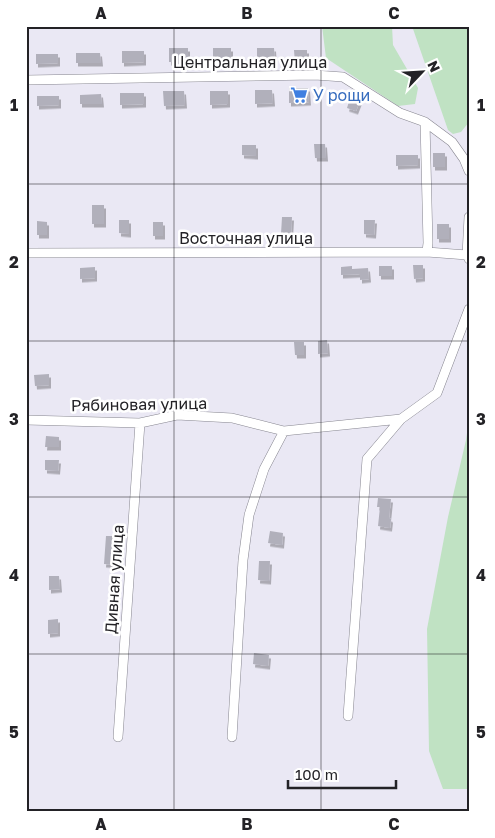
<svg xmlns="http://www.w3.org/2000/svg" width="495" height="838" font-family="'Golos Text',sans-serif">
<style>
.green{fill:#c0e2c3}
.building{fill:#b1b0bb;filter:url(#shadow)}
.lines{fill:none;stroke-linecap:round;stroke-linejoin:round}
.minor-casing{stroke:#878690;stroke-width:10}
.minor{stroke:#fff;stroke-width:9}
.grid{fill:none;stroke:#232226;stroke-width:1;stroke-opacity:0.55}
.labels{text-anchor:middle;stroke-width:5;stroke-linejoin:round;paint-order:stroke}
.street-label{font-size:16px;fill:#232226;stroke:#fff}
.shop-label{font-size:16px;fill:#366cbe;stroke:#fff;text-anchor:start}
.neatline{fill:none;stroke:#232226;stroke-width:2}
.grid-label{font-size:16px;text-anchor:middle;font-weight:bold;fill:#232226}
</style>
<defs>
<filter id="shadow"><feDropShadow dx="2" dy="3.5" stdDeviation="0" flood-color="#0004"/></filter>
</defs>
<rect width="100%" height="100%" fill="#eae8f4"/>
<path class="green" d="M322,26h70l1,19 25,43 -3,16 -17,2 -72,-48z
M412,26h57v96l-8,10 -8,2 -5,-4z
M469,419v370h-26l-14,-38 -2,-122 21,-112 18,-77z"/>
<path class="building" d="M169,48h19v14h-19z
M213,48h18v14h-18z
M257,48h17l1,14 -18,1z
M294,50h13v13h-12z
M122,51h22v11l-22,1z
M76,53h24l1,10h-25z
M36,54h22v9l-22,1z
M289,88h19l1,14 -20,1z
M255,90h17l1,13 -18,1z
M163,91h21l1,14 -21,1z
M210,91h18v13l-18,1z
M120,93h24v11l-24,1z
M101,94l1,10h-22v-9z
M351,95l10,3 -5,13 -9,-3z
M37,96h22v9l-22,1z
M314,144h11l1,14h-11z
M242,145h14v11l-14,-1z
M433,153h12v14h-12z
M396,155h22v10l-22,1z
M92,205h12v19h-12z
M282,217h10l-1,18 -10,-1z
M119,220h10v14l-10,-1z
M364,220h11l-1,15 -10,-1z
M37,221l10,1v13h-10z
M153,222h10v14h-10z
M437,224h12v15h-12z
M413,265h10v13l-9,1z
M352,266v3l16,-1 1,11 -9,1v-6l-19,1v-8z
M379,266h13v10h-13z
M95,267v11l-15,1v-11z
M327,340l1,13 -10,1v-13z
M294,342h10v13h-9z
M49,374v11l-14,1 -1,-11z
M46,436l13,1v10h-14z
M45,460h14l-1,11 -13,-1z
M378,498l13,1 -2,19 2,1 -1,9 -12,-2 2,-19h-3z
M270,531l13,2 -1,12 -14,-2z
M106,536h12l-1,29 -13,-1z
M259,561h11l-1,20 -11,-1z
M49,576h10l1,13 -11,1z
M58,619v14l-10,1v-14z
M254,653l15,2 -1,11 -15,-2z"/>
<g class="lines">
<g class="minor-casing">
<path id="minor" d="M26,80l289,-5 28,2 57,36 25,9 27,20 12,17 5,12
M425,122l3,121 -1,9
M26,253l401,-1 40,3
M469,259l-2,-4 2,-38
M26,420l114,3 37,-8 55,3 52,13 117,-12
M348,716l19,-257 34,-40 36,-26 32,-84
M118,737l22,-314
M232,737l11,-177 6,-45 15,-46 20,-38"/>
</g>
<use href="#minor" class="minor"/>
</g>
<path class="grid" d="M174,26v786M321,26v786M26,184h443M26,341h443M26,497h443M26,654h443"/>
<defs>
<g id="supermarket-bare" transform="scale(1.35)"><path d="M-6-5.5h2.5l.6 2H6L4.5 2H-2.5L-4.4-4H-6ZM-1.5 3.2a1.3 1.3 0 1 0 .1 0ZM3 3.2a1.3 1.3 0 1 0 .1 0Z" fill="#3f7fe0" stroke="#fff" stroke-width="2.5" paint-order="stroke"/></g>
</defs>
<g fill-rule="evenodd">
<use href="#supermarket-bare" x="299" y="95"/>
</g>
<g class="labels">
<g class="street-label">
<text x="250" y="68">Центральная улица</text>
<text x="246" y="244">Восточная улица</text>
<text transform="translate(139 404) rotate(-1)" y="6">Рябиновая улица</text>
<text transform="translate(114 579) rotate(-86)" y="6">Дивная улица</text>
</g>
<g class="shop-label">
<text x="313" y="101">У рощи</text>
</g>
</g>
<rect width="495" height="838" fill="none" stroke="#ffffff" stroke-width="55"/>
<g transform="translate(422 72) rotate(65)" stroke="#ffffff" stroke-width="4" paint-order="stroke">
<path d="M0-4L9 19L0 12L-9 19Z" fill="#232226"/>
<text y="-8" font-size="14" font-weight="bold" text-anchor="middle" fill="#232226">N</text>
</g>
<path d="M288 780v8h108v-8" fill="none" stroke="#232226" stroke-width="2.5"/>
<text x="295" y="780" font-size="15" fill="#232226" stroke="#ffffff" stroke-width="4" paint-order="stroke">100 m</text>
<rect x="28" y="28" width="440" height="782" class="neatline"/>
<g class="grid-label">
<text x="101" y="19">A</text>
<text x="247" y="19">B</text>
<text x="394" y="19">C</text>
<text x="14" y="111">1</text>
<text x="481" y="111">1</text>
<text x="14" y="268">2</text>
<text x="481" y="268">2</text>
<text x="14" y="425">3</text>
<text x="481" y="425">3</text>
<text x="14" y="581">4</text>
<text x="481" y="581">4</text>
<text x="14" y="738">5</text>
<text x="481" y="738">5</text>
<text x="101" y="830">A</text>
<text x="247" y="830">B</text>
<text x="394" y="830">C</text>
</g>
</svg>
